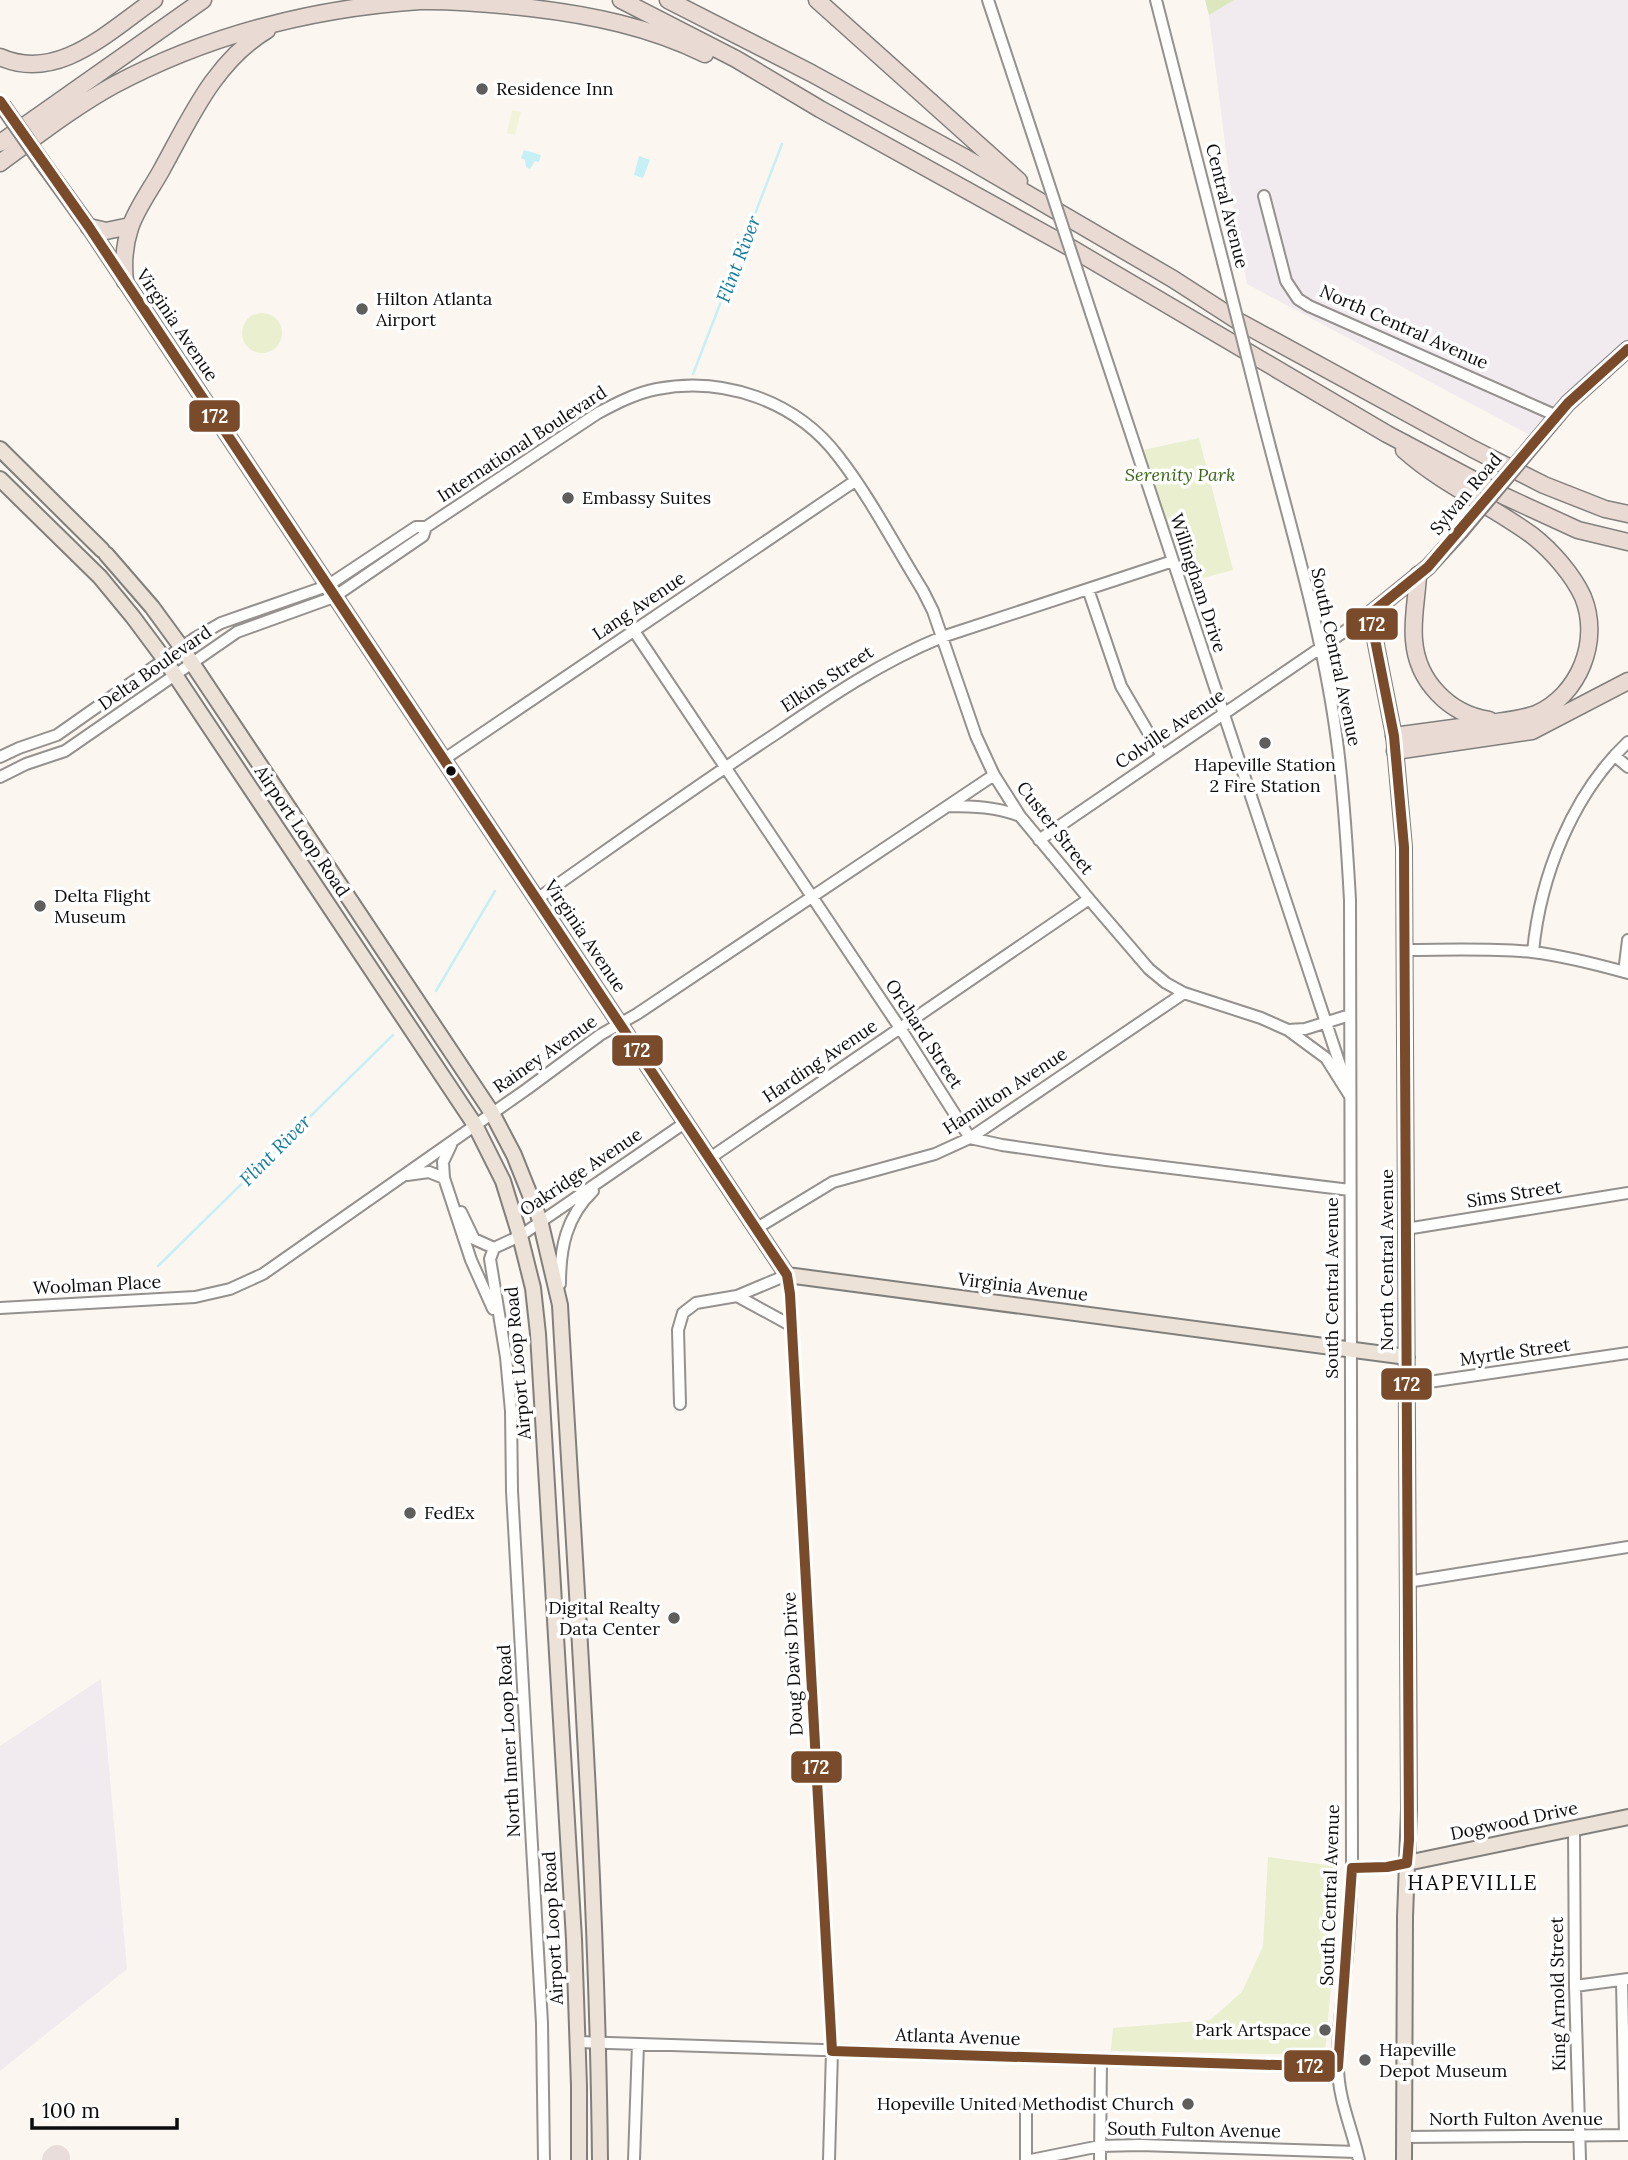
<svg xmlns="http://www.w3.org/2000/svg" width="1628" height="2160" font-family="Lora,serif">
<style>
.industrial{fill:#f1eaee}
.green{fill:#eaefd0}
.forest{fill:#dce7bd}
.pitch{fill:#f3f3d9}
.water{fill:#c6eff6}
.lines{fill:none;stroke-linecap:round;stroke-linejoin:round}
.stream{stroke:#c6eff6;stroke-width:2.5}
.taxiway{stroke:#e9dddc;stroke-width:26}
.minor-casing{stroke:#94918f;stroke-width:14}
.major-casing{stroke:#817f7c;stroke-width:18}
.highway-casing{stroke:#817f7c;stroke-width:19}
.minor{stroke:#fefefd;stroke-width:10}
.major{stroke:#ede2d7;stroke-width:14}
.highway{stroke:#eadad4;stroke-width:16}
.minor-bridge-casing{stroke:#94918f;stroke-width:14;stroke-linecap:butt}
.major-bridge-casing{stroke:#817f7c;stroke-width:18;stroke-linecap:butt}
.minor-bridge{stroke:#fefefd;stroke-width:10}
.major-bridge{stroke:#ede2d7;stroke-width:14}
.bus-1-casing{stroke:#fff;stroke-width:16}
.bus-1{stroke:#7a4b2a;stroke-width:10}
.poi-dot{fill:#605e5c;stroke:#fff;stroke-width:2.5}
.bus-dot{fill:#0c0c0c;stroke:#fff;stroke-width:2.5}
.labels{text-anchor:middle;stroke-width:7;stroke-linejoin:round;paint-order:stroke}
.poi-label{font-size:18px;fill:#0c0c0c;stroke:#fff;text-anchor:start}
.street-label{font-size:18px;fill:#0c0c0c;stroke:#fff}
.park-label{font-size:18px;font-style:italic;fill:#3b661b;stroke:#fff}
.water-label{font-size:19px;font-style:italic;fill:#127c9b;stroke:#fff}
.quarter-label{font-size:21px;letter-spacing:2px;fill:#0c0c0c;stroke:#fff}
.line-badge{stroke:#fff;stroke-width:2.5}
.badge-label{font-size:19px;text-anchor:middle;font-weight:bold;fill:#fff}
</style>
<rect width="100%" height="100%" fill="#fbf6f0"/>
<path class="industrial" d="M1234,0h394v348l-91,91 -290,-155 -13,-69 -25,-200z
M101,1679l26,290 -127,102v-325z"/>
<path class="green" d="M242 333a20 20 0 1 1 40 0a20 20 0 1 1-40 0Z
M1199,438l34,132 -48,13 -42,-133z
M1268,1857l73,10 -16,188 -214,-4 2,-23 97,-8 32,-28 21,-46z"/>
<path class="forest" d="M1205,0h29l-25,15z"/>
<path class="pitch" d="M512,110l9,2 -6,23 -8,-2z"/>
<path class="water" d="M524,150l17,5 -2,7 -4,-1 -5,8 -4,-2 -1,-7 -4,-2z
M639,156l11,4 -7,18 -9,-3z"/>
<g class="lines">
<path class="stream" d="M693,374l89,-230
M436,991l59,-100
M158,1266l235,-231"/>
<path class="taxiway" d="M55,2160l2,-2"/>
<g class="minor-casing">
<path id="minor" d="M988,0l50,151
M1156,0l67,262
M1264,196l22,85 12,18 11,7 248,110
M1091,313l254,767
M1263,420c27,106 60,213 74,321 7,53 10,105 13,159l2,968c-1,36 -3,71 -7,107 -3,30 -8,61 -7,91 0,33 14,62 21,94
M1088,589l33,97 41,70
M634,631l266,397 70,110 32,7 104,15 244,30
M1615,756l13,11
M0,757l19,-9 38,-13 138,-97 26,-15 106,-37 89,-59h10l172,-114c19,-10 38,-20 59,-24 67,-13 139,12 181,67 32,41 57,90 85,135l10,20 43,125 18,39 26,41 69,83 60,70 17,14 18,10 77,25 27,12 38,28 24,38
M443,760l412,-279
M0,777l26,-13 39,-13 172,-119 97,-35 89,-61 3,-9
M948,806c26,0 48,1 72,10
M1039,840l331,-226
M537,899c80,-56 159,-113 240,-166 54,-37 104,-71 165,-96l231,-76
M1405,950c42,0 85,-2 127,2 32,4 64,12 96,21
M1533,952c7,-75 39,-157 95,-210
M1624,972l4,-32
M1288,1030l17,-1 45,-14
M451,1145l-8,17 1,16 27,82 22,49
M710,1158l379,-259
M407,1175l22,-3 15,6
M461,1212l13,27 20,9
M757,1228l76,-46 102,-28 35,-16 214,-145
M1406,1229l222,-36
M494,1248l-4,11 16,98 5,54 1,80 30,532 2,137
M494,1248l26,-12 166,-114
M560,1284c0,-36 6,-67 33,-93
M737,1296l55,30
M0,1308l195,-11 35,-8 33,-15 264,-185 73,-54 37,-21 357,-239
M1408,1385l220,-32
M680,1404l-2,-74 5,-17 13,-10 41,-7 50,-21 3,19 42,757 -3,109
M1407,1582l221,-35
M1574,1828l1,158 5,174
M1352,1868l35,-1 20,-4
M1622,1980l3,155
M1575,1986l53,-7
M578,2042l760,25
M1404,2137l224,-2
M634,2160l4,-116
M1026,2160v-55
M1031,2160l69,-14 40,-1 217,7
M1100,2160l1,-101"/>
</g>
<g class="major-casing">
<path id="major" d="M42,162l47,65 698,1048 620,82
M1536,441l32,-38 60,-54
M0,449l102,101
M0,479l100,98 33,40 32,43 310,465 28,56 17,55 13,52 5,46 36,605 5,147v74
M106,554l46,53 30,41 310,465 22,42 26,65 20,85c16,284 37,570 40,855
M1407,1863l221,-46
M1404,2160l1,-243 4,-108 -5,-962 -10,-111 -24,-122 58,-47 31,-34"/>
</g>
<g class="highway-casing">
<path id="highway" d="M621,0l115,59 84,50 251,139 316,186 117,62 74,34 50,12
M668,0l143,73 153,84 209,122 65,42 235,128 71,36 61,24 23,5
M817,0l202,181
M0,57c58,26 109,-26 154,-57
M0,143l203,-143
M0,163c37,-27 74,-56 114,-78 94,-50 200,-77 306,-84 37,-1 75,3 111,7 60,7 119,19 174,46
M89,227l17,4 24,-5
M125,281c-2,-18 -1,-35 5,-53 6,-19 21,-39 31,-57 29,-52 53,-109 106,-141
M1418,575c-1,21 -6,44 -4,65 3,41 35,74 75,80
M1394,736c30,-4 59,-8 89,-12 18,-3 36,-4 53,-10 43,-19 65,-73 47,-117 -10,-22 -31,-46 -50,-61 -42,-31 -90,-51 -129,-86
M1395,751l137,-20 96,-50"/>
</g>
<use href="#minor" class="minor"/>
<use href="#major" class="major"/>
<use href="#highway" class="highway"/>
<g class="minor-bridge-casing">
<path id="minor-bridge" d="M1038,151l53,162
M1223,262l40,158"/>
</g>
<g class="major-bridge-casing">
<path id="major-bridge" d="M3,106l39,56
M1459,533l77,-92"/>
</g>
<use href="#minor-bridge" class="minor-bridge"/>
<use href="#major-bridge" class="major-bridge"/>
<g class="bus-1-casing">
<path id="bus-1" d="M0,101l89,126 698,1048 3,19 42,757 506,16 14,-199 35,-1 20,-4 2,-23 -5,-993 -10,-111 -24,-122 58,-47 140,-164 60,-54"/>
</g>
<use href="#bus-1" class="bus-1"/>
</g>
<g class="poi-dot">
<circle cx="482" cy="89" r="7"/>
<circle cx="362" cy="309" r="7"/>
<circle cx="568" cy="498" r="7"/>
<circle cx="1265" cy="743" r="7"/>
<circle cx="40" cy="906" r="7"/>
<circle cx="410" cy="1513" r="7"/>
<circle cx="674" cy="1618" r="7"/>
<circle cx="1325" cy="2030" r="7"/>
<circle cx="1365" cy="2060" r="7"/>
<circle cx="1188" cy="2104" r="7"/>
</g>
<circle class="bus-dot" cx="451" cy="771" r="6"/>
<g class="labels">
<g class="poi-label">
<text x="496" y="95">Residence Inn</text>
<text x="376" y="305">Hilton Atlanta<tspan x="376" dy="21">Airport</tspan></text>
<text x="582" y="504">Embassy Suites</text>
<text x="1265" y="771" text-anchor="middle">Hapeville Station<tspan x="1265" dy="21">2 Fire Station</tspan></text>
<text x="54" y="902">Delta Flight<tspan x="54" dy="21">Museum</tspan></text>
<text x="424" y="1519">FedEx</text>
<text x="660" y="1614" text-anchor="end">Digital Realty<tspan x="660" dy="21">Data Center</tspan></text>
<text x="1311" y="2036" text-anchor="end">Park Artspace</text>
<text x="1379" y="2056">Hapeville<tspan x="1379" dy="21">Depot Museum</tspan></text>
<text x="1174" y="2110" text-anchor="end">Hopeville United Methodist Church</text>
</g>
<g class="street-label">
<text transform="translate(1227 206) rotate(76)" y="6">Central Avenue</text>
<text transform="translate(177 325) rotate(56)" y="6">Virginia Avenue</text>
<text transform="translate(1404 327) rotate(24)" y="6">North Central Avenue</text>
<text transform="translate(522 444) rotate(-33)" y="6">International Boulevard</text>
<text transform="translate(1466 494) rotate(-50)" y="6">Sylvan Road</text>
<text transform="translate(1198 583) rotate(72)" y="6">Willingham Drive</text>
<text transform="translate(639 606) rotate(-34)" y="6">Lang Avenue</text>
<text transform="translate(1336 657) rotate(78)" y="6">South Central Avenue</text>
<text transform="translate(155 668) rotate(-35)" y="6">Delta Boulevard</text>
<text transform="translate(827 679) rotate(-33)" y="6">Elkins Street</text>
<text transform="translate(1170 729) rotate(-34)" y="6">Colville Avenue</text>
<text transform="translate(1055 828) rotate(52)" y="6">Custer Street</text>
<text transform="translate(302 831) rotate(56)" y="6">Airport Loop Road</text>
<text transform="translate(585 936) rotate(56)" y="6">Virginia Avenue</text>
<text transform="translate(924 1034) rotate(57)" y="6">Orchard Street</text>
<text transform="translate(545 1054) rotate(-35)" y="6">Rainey Avenue</text>
<text transform="translate(820 1061) rotate(-34)" y="6">Harding Avenue</text>
<text transform="translate(1005 1091) rotate(-33)" y="6">Hamilton Avenue</text>
<text transform="translate(581 1172) rotate(-34)" y="6">Oakridge Avenue</text>
<text transform="translate(1514 1194) rotate(-9)" y="6">Sims Street</text>
<text transform="translate(1387 1260) rotate(-90)" y="6">North Central Avenue</text>
<text transform="translate(97 1285) rotate(-3)" y="6">Woolman Place</text>
<text transform="translate(1023 1287) rotate(7)" y="6">Virginia Avenue</text>
<text transform="translate(1332 1288) rotate(-90)" y="6">South Central Avenue</text>
<text transform="translate(1515 1352) rotate(-8)" y="6">Myrtle Street</text>
<text transform="translate(518 1363) rotate(-95)" y="6">Airport Loop Road</text>
<text transform="translate(793 1664) rotate(-93)" y="6">Doug Davis Drive</text>
<text transform="translate(509 1741) rotate(-93)" y="6">North Inner Loop Road</text>
<text transform="translate(1514 1821) rotate(-12)" y="6">Dogwood Drive</text>
<text transform="translate(1330 1895) rotate(-88)" y="6">South Central Avenue</text>
<text transform="translate(553 1928) rotate(-93)" y="6">Airport Loop Road</text>
<text transform="translate(1558 1994) rotate(-91)" y="6">King Arnold Street</text>
<text transform="translate(958 2037) rotate(2)" y="6">Atlanta Avenue</text>
<text x="1516" y="2125">North Fulton Avenue</text>
<text transform="translate(1194 2130) rotate(1)" y="6">South Fulton Avenue</text>
</g>
<g class="park-label">
<text x="1180" y="481">Serenity Park</text>
</g>
<g class="water-label">
<text transform="translate(738 259) rotate(-69)" y="7">Flint River</text>
<text transform="translate(275 1150) rotate(-45)" y="7">Flint River</text>
</g>
<g class="quarter-label">
<text x="1473" y="1890">HAPEVILLE</text>
</g>
</g>
<g class="line-badge">
<rect x="188" y="399" width="53" height="34" rx="7" fill="#7a4b2a"/>
<rect x="1345" y="607" width="54" height="34" rx="7" fill="#7a4b2a"/>
<rect x="611" y="1034" width="53" height="33" rx="7" fill="#7a4b2a"/>
<rect x="1380" y="1367" width="53" height="34" rx="7" fill="#7a4b2a"/>
<rect x="790" y="1750" width="53" height="34" rx="7" fill="#7a4b2a"/>
<rect x="1283" y="2049" width="53" height="34" rx="7" fill="#7a4b2a"/>
</g>
<g class="badge-label">
<text x="215" y="423">172</text>
<text x="1372" y="631">172</text>
<text x="637" y="1057">172</text>
<text x="1407" y="1391">172</text>
<text x="816" y="1774">172</text>
<text x="1310" y="2073">172</text>
</g>
<path d="M32 2118v10h145v-10" fill="none" stroke="#0c0c0c" stroke-width="3.5"/>
<text x="42" y="2118" font-size="21" fill="#0c0c0c" stroke="#ffffff" stroke-width="5" paint-order="stroke">100 m</text>
</svg>
